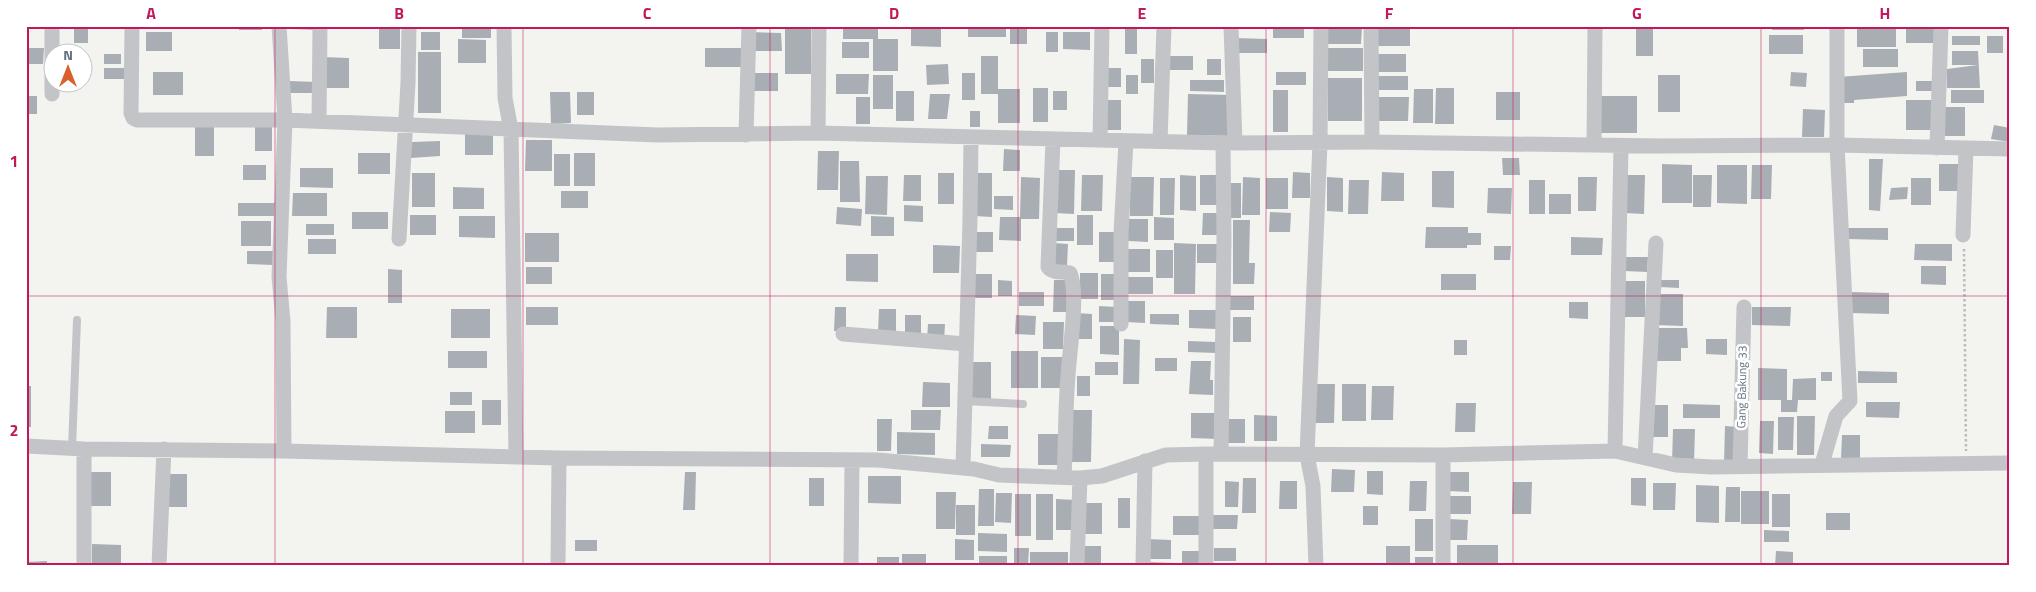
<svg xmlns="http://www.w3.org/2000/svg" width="2036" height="592" font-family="'Titillium Web',sans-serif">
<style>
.building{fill:#a8aeb3}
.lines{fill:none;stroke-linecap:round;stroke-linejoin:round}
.path{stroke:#b9bbbd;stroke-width:2.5;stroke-dasharray:2.5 2.5;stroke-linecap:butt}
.service{stroke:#c2c4c8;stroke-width:8}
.minor{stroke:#c2c4c8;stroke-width:15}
.grid{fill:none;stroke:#c2185b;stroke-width:1;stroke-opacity:0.55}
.labels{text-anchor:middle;stroke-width:5;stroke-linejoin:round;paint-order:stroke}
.street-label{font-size:12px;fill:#64717f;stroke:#fff}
.neatline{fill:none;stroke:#c2185b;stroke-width:2}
.grid-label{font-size:16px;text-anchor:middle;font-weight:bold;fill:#c2185b}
</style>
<rect width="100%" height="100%" fill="#f3f4f0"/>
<path class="building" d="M239,26h23v4h-23z
M292,26h25v4l-25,-1z
M379,26h21v23h-21z
M462,26h29v12h-29z
M843,26h35v13h20v32h-25v-32h-30z
M911,26h30v21l-30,-1z
M968,26h38v11h-38z
M1010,26h17v18h-17z
M1125,26h12v28h-12z
M1273,26h31v12h-31z
M1325,26h37l-1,18h-36z
M1636,26h17v30h-17z
M1772,26h32v4h-32z
M1857,26h39v21h-39z
M1906,26h29v17h-29z
M1377,27h33v19h-33z
M74,29h14v14h-14z
M785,29h26v45h-26z
M146,32h26v19h-26z
M421,32h19v18h-19z
M749,32l32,1 1,18h-33z
M1046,32h12v20h-12z
M1063,32h27v18l-27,-1z
M1769,35h34v19h-34z
M1952,36h28v9h-28z
M1987,36h16v17h-16z
M1236,38l31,1v14h-31z
M458,39l28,1v23h-28z
M842,42h27v16h-27z
M26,48h18l-1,16h-17z
M705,48h36v19h-36z
M1324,48h39v23h-39z
M1863,49h35v18h-35z
M1952,51h26l2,37h-33v-19l31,-4h-26z
M418,52h23v61h-23z
M104,54h17v10h-17z
M1372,54h34v18h-34z
M981,56h17v33h22v34h-22v-29h-17z
M1166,56h27v14h-27z
M322,57l27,1v30h-27z
M1141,59h13v24h-13z
M1207,59h14v16h-14z
M948,64l1,20 -22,1 -1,-20z
M104,68h25v11h-25z
M1104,68h17v19h-17z
M153,72h30v23h-30z
M1276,72h30v13h-30z
M1791,72l16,1 -1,14 -16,-1z
M1907,72v24l-53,4v3h-16v-26z
M748,73h30v18h-30z
M962,73h13v27h-13z
M836,74h33l-1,20h-32z
M873,75h20v34h-20z
M1126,75h12v19h-12z
M1658,75h22v37h-22z
M1375,76h33v14h-33z
M1328,78h34v43h-34z
M1190,80h34v12l-34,-1z
M289,81l28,1v11h-28z
M1916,81h20v10h-20z
M1033,88h15v34h-15z
M1436,88h18v36h-19z
M1414,89h19v34h-20z
M1273,90h15v42h-15z
M1951,90h33v13h-33z
M896,91h18v30h-18z
M1053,91h14v19h-14z
M550,92h20l1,31 -20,1z
M577,92h17v23h-17z
M1496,92h24v28h-24z
M930,94h20l-3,25h-19z
M1188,94l45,1 -1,41 -45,-1z
M26,96h11v18h-11z
M1601,96h36v37h-36z
M856,97h14v27h-14z
M1372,97h37l-1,24h-36z
M1105,100h16v30h-16z
M1906,100h29v30h-29z
M1945,107h20v29h-20z
M1803,109l22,1 -1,27h-22z
M970,111h10v16h-10z
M1994,125l16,3v14l-19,-3z
M195,126h19v30h-19z
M255,126l17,1v24h-17z
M465,134h28v21h-28z
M526,140h26v31h-27z
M440,141v15l-29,2v-16z
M1004,149l16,1v21h-17z
M818,151h21l-1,39h-21z
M358,153h32v21h-32z
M574,153h21v33h-21z
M554,154h16v32h-16z
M1502,158h17l1,17h-17z
M1869,159h14l-3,52 -11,-1z
M840,161h19l1,41h-20z
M1662,164l30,1v38h-30z
M1939,164h24l-1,27h-23z
M243,165h23v15h-23z
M1717,165h30v39l-30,-1z
M1752,165h20l-1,34h-20z
M300,168h33v20l-33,-1z
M1056,170h19l-1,44 -19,-1z
M1432,171h22v37l-22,-1z
M1293,172l17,1v25h-18z
M1382,172l22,1v28h-23z
M412,173h23v34h-23z
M938,173h16v31h-16z
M974,173h18v44l-18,-1z
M904,175h17v26h-18z
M1082,175h21l-1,36h-21z
M1180,175l16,1v35l-16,-1z
M1200,175h17v30h-17z
M1625,175h20l-1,39 -19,-1z
M1693,175h19l-1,32h-18z
M866,176h22l-1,39 -22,-1z
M1021,177l19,1 -1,41h-18v22l-22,-1 1,-23h20z
M1130,177h24l-1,39h-23z
M1243,177l17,1v37h-18z
M1327,177l16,1v34l-16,-1z
M1578,177h19l-1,34h-18z
M1160,178h15l-1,37h-14z
M1266,178h22v31h-22z
M1911,178h20v27h-20z
M1349,180h20l-1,34h-20z
M1529,180h16v34h-16z
M1227,183h14v35h-15z
M453,187l31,1v21h-31z
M1908,187l-1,12 -18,1 2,-12z
M1488,188h24l-1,26 -24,-1z
M561,191h27v17h-27z
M293,193h34v23h-35z
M1549,194h22v20h-22z
M994,196h19v14l-19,-1z
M238,203h37v13h-37z
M904,205l19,1v16l-19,-1z
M837,207l25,2 -1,17 -25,-2z
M352,212h36v17h-36z
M1270,212l21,1 -1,19h-21z
M1203,213h15v22h-16z
M410,215h26v20h-26z
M1077,215h16v30h-16z
M459,216h36v22l-36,-1z
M871,216l23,1v19h-23z
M1154,217l20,1v22h-20z
M1128,219h20v23l-20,-1z
M1233,220h17l-1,43h6l-1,21h-21z
M241,221h30v25h-30z
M306,224h28v11h-28z
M1426,227h42v6h13v12h-14v3h-42z
M1052,228h22v13h-22z
M1848,228h40v12l-40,-1z
M974,232h19v20h-19z
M1099,232h18v30h-18z
M525,233h34v29h-34z
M1571,237l32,1 -1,17h-31z
M308,239h28v15h-28z
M1053,243l15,1 -1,22h-14z
M1174,243l22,1 -1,50h-21z
M1197,244h22v19h-22z
M1915,244h37v17l-38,-1z
M933,245l27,1 -1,27h-26z
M1494,246h17l-1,14h-16z
M1127,249h23v23h-24z
M1156,250h17v28h-17z
M247,251h26v14l-26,-1z
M846,254h32v28l-32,-1z
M1624,257h24l-1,15 -23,-1z
M1921,266h25v19l-25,-1z
M526,267h26v17h-26z
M388,269l14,1v33h-14z
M1080,273h18v26h-18z
M971,274h21v24h-21z
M1101,274h16v26h-16z
M1441,274h35v16h-35z
M1126,277h27v17h-27z
M998,280l14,1v15h-14z
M1054,280h18v32h-19z
M1660,280h19v8l-19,-1z
M1620,281h25v36h-26z
M1019,292h25v14h-25z
M1851,292l38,1v21l-39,-1z
M1656,294h27v32l-27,-1z
M1230,296h24v14h-24z
M1126,301h19v22l-19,-1z
M1569,302h19v17l-19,-1z
M1099,306l17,1 -1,15h-16z
M327,307h30v31h-31z
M526,307h32v18h-32z
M835,307h11v24h-12z
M1752,307h39l-1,19 -38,-1z
M451,309h39v29h-39z
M879,309h17v23h-18z
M1189,310h27v19l-27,-1z
M1076,313l16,1v25h-16z
M1150,314h29v11l-29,-1z
M905,315h16v24h-16z
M1016,315l20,1 -1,19 -20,-1z
M1233,317h18v25h-18z
M1043,322h21l-1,27h-20z
M928,324h17l-1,17 -17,-1z
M1100,326h19v29l-19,-1z
M1656,328h31l1,20h-7v13h-27z
M1124,339l16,1 -1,44h-16z
M1706,339h21v16l-21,-1z
M1454,340h13v15h-13z
M1188,341l28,1v11l-28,-1z
M448,351h39v17h-39z
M1011,351h27v37h-27z
M1041,357h23v31h-23z
M1155,358h22v13h-22z
M1191,361h20l-1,19h3v15l-24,-1z
M972,362h19v37l-19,-1z
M1095,362h23v13h-23z
M1758,368l29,1v31h5l1,-21 23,-1v22h-18l-1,12h-16v-12h-23z
M1858,371l39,1v11h-39z
M1821,372h11v9h-11z
M1077,376h13v20h-13z
M923,382l27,1v24h-28z
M1311,384h24l-1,39h-23z
M1342,384h24v37h-24z
M26,386h5v41h-5z
M1372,386h22l-1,34h-22z
M450,392h22v13h-22z
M482,400h19v25h-19z
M1866,402h34l-1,16 -33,-1z
M1456,403h20l-1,29h-20z
M1683,404l37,1v13h-37z
M1649,405h19v32h-19z
M911,410h30l-1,20h-29z
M1069,410h23l-1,52h-23z
M445,411h30v22h-30z
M1191,413h28v26l-28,-1z
M1254,415l23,1v25h-23z
M1797,416h18l-1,39h-17z
M1778,417h16l-1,33h-15z
M877,419h15l-1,32h-14z
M1224,419h21v24h-21z
M1760,421h14l-1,33 -14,-1z
M989,426h19v13h-20z
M1725,426l13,1 -1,37h-13z
M1673,429h22l-1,34 -22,-1z
M897,432l38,1v22l-38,-1z
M1038,434h24l-1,31h-23z
M1842,435h18v25l-19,-1z
M981,444l30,1 -1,12h-29z
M1332,469l23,1 -1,22h-23z
M1367,471h16v24l-16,-1z
M85,472h26v34h-26z
M685,472h11l-1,38h-12z
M1448,472h21v20l-21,-1z
M167,474h20v33h-21z
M868,476h33v28l-33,-1z
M809,478h15v28h-15z
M1243,478h13v35h-14z
M1631,478h15v28l-15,-1z
M1225,481l14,1 -1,25h-13z
M1280,481h17v28h-18z
M1410,481h17l-1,30h-17z
M1513,482h19l-1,32h-19z
M1653,483h23l-1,27h-22z
M1696,485l23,1v37l-23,-1z
M1726,487h14v35h-15z
M979,489h15v37h-16z
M1741,491h28v33h-28z
M936,492h20l-1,37h-19z
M996,493h16l-1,30 -16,-1z
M1015,494h16v42h-16z
M1036,494h17v46h-17z
M1772,494h18v33h-18z
M1449,496h22v18h-23z
M1118,498h12v30h-12z
M1056,499l20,1v30h-20z
M1082,503h20v31h-21z
M956,505h19v30h-19z
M1363,506h15v19h-15z
M1826,513h24v17h-24z
M1209,515h29l-1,14h-28z
M1173,516h26v19h-26z
M1415,519h18v32h-18z
M1449,519l19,1 -1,20h-18z
M1764,530l25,1v11h-25z
M978,533l29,1v18l-29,-1z
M955,539l19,1v20h-19z
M1147,539l24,1v19h-24z
M575,540h22v11h-22z
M92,544l29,1v21h-29z
M1457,545h41v21h-41z
M1083,546h18v19h-18z
M1386,546h24v20h-24z
M1014,548h15l-1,18h-14z
M1214,548h22v13h-22z
M1182,551h20v15h-20z
M1776,551l17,1v14h-18z
M1030,552h38v14h-38z
M902,554h24v12h-24z
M979,556h28v10h-28z
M877,557h22v9h-22z
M1415,557h18v9h-18z
M47,561v5h-21v-4z
M1149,562l24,1v3h-24z"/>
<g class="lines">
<path class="path" d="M1964,249l2,202"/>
<path class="service" d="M965,401l58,3
M72,448l5,-128"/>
<path class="minor" d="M132,26l-1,87 2,5 4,2h148l373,15 160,-2 405,10 149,-1 289,4 176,-1 173,4
M279,26l6,94 -6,157 4,44 1,130
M504,26l1,72 6,32 5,326
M1231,26l4,117
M1371,26l1,116
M52,94v-68
M319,121l1,-95
M818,133l1,-107
M746,135l3,-109
M1053,140l-5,127c5,7 15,4 22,6 9,19 -1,81 -2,103 -3,33 -2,67 -4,100
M1100,140l2,-114
M1160,141l4,-115
M1594,145l1,-119
M1937,148l4,-122
M1963,235l3,-86
M399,239l9,-156 1,-57
M1121,324v-91l5,-92
M843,334l123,10
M26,446l58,3 200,2 275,7 319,2 96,9 25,6 81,3 22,-2 64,-21 40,-1 237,1 172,-4 61,14 36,2 298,-4
M84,449v117
M1615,451l6,-305
M1206,454v112
M1221,454l3,-216 -1,-95
M1443,455v111
M1645,458l11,-215
M1822,464l14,-48 14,-15 -13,-256v-119
M1740,466l4,-159
M963,468l7,-249 1,-82
M159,566l5,-117
M558,566l1,-108
M851,566l1,-105
M1077,566l3,-88
M1143,566l2,-105
M1316,566l-3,-80 -6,-31 13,-312 1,-117"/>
</g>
<path class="grid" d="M275,26v540M523,26v540M770,26v540M1018,26v540M1266,26v540M1513,26v540M1761,26v540M26,296h1984"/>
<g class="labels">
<g class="street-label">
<text transform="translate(1742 387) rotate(-89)" y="4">Gang Bakung 33</text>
</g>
</g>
<rect width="2036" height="592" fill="none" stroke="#ffffff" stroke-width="55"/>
<g transform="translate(68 68)"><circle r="24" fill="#ffffff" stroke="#c1c6cc"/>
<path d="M0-4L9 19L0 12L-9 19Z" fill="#d7602c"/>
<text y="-8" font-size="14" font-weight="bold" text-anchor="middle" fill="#64717f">N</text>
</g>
<rect x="28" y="28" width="1980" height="536" class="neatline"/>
<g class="grid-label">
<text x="151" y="19">A</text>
<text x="399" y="19">B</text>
<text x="647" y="19">C</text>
<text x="894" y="19">D</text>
<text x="1142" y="19">E</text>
<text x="1389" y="19">F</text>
<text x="1637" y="19">G</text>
<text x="1885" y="19">H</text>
<text x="14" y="167">1</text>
<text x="14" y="436">2</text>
</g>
</svg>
